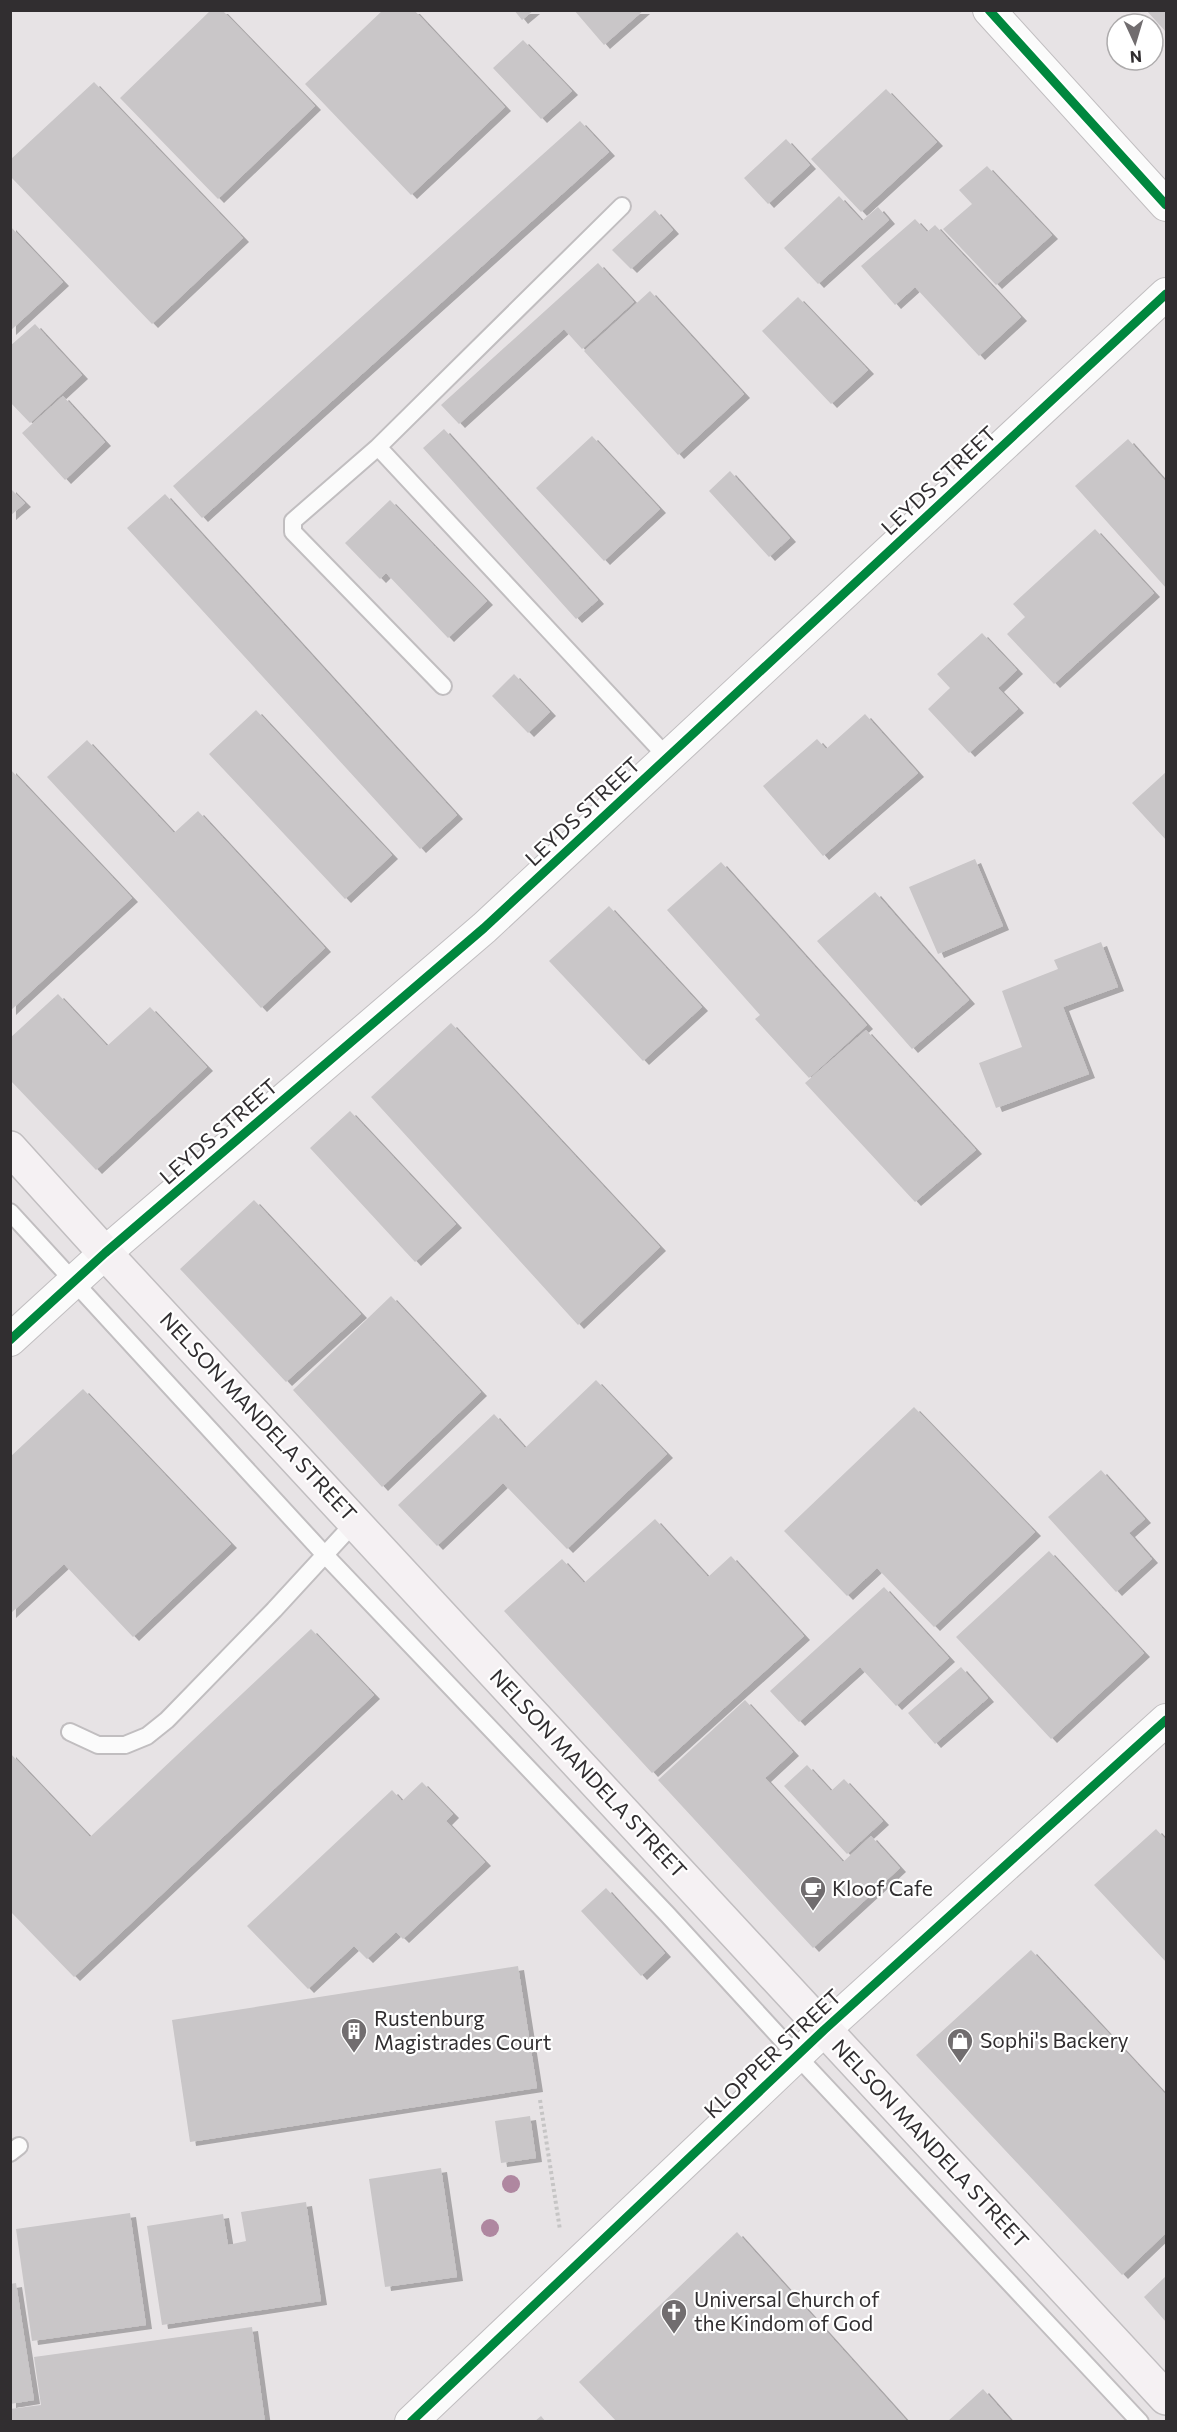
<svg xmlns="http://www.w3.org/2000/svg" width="1177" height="2432" font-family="Commissioner,sans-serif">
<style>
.building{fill:#c9c6c8;filter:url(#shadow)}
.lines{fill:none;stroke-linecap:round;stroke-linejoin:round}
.service-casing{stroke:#c1bec0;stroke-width:20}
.minor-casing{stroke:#c1bec0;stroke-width:34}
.secondary-casing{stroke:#c1bec0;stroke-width:36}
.path{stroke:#c6c5c5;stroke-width:4;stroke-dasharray:3 3;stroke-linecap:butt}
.service{stroke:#fbfbfb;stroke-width:16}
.minor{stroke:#fbfbfb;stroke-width:32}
.secondary{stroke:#f5f1f3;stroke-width:33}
.cycleway-casing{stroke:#fff;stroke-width:13}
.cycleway{stroke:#00873e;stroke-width:9}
.tree{fill:#af87a0}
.labels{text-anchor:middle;stroke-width:4.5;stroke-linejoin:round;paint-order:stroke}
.street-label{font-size:21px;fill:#312e30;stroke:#fff}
.poi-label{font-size:21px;fill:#312e30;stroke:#fff;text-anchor:start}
</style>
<defs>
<filter id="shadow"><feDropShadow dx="6" dy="4" stdDeviation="0" flood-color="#0004"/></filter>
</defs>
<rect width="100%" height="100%" fill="#e7e3e5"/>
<path class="building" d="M211,10h11l93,96 -97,93 -98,-101z
M383,10h31l91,97 -94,88 -106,-111z
M514,10h20l-12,10z
M574,10h70l-40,35z
M1146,10h20v22z
M523,40l49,51 -31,28 -48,-51z
M94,82l149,156 -91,86 -142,-148v-16z
M886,89l51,53 -76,70 -50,-53z
M580,121l29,31 -407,366 -29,-32z
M786,139l24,26 -42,39 -24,-26z
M987,166l65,69 -56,50 -53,-56 29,-25 -13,-14z
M839,196l23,25 16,-14 11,13 -71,64 -34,-36z
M655,210l18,20 -42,39 -19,-19z
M915,219l12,13 8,-7 86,92 -42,39 -64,-69 -20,18 -34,-39z
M10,226l53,56 -53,49z
M598,263l36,39 -52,47 -18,-20 -105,95 -18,-19z
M650,291l94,103 -66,61 -94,-104z
M798,297l70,73 -37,34 -69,-73z
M35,324l47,51 -52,48 -20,-21v-56z
M63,396l42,46 -40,38 -43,-47z
M444,429l154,171 -22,19 -153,-171z
M592,436l68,73 -56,52 -68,-73z
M1128,439l38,43v106l-91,-102z
M730,471l60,67 -21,19 -60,-66z
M10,488l15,15 -15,13z
M165,494l292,321 -37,34 -293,-321z
M390,500l97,101 -39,37 -62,-65 -6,6 -35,-36z
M1095,529l59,64 -100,91 -47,-50 18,-17 -12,-13z
M982,633l35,37 -19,18 20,21 -49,44 -41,-44 22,-21 -13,-14z
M514,674l36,38 -22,21 -36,-37z
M256,710l136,145 -47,44 -136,-145z
M865,714l53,59 -95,83 -60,-70 54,-47 9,10z
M87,740l87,93 24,-22 127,137 -64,60 -214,-231z
M10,769l122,129 -122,113z
M1166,772v68l-34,-37z
M975,859l28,67 -65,28 -29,-67z
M721,862l146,163 -58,53 -54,-59 5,-4 -93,-105z
M875,892l94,108 -57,49 -95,-108z
M609,906l93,101 -59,54 -94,-100z
M1101,942l17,45 -55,20 26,67 -93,34 -17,-45 43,-16 -20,-56 56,-22 -4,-9z
M58,994l49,52 43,-39 57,60 -111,103 -86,-90v-42z
M451,1023l209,224 -82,78 -207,-228z
M866,1030l110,120 -61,52 -110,-119z
M350,1111l106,113 -41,38 -105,-114z
M254,1200l107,114 -75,68 -106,-113z
M391,1296l90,96 -99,95 -89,-97z
M596,1380l71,74 -100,95 -64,-66 -66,63 -39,-41 96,-91 31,34z
M83,1389l148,155 -98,93 -69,-73 -54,50v-157z
M914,1407l121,125 -101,95 -57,-59 -30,28 -63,-65z
M1101,1470l44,49 -16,14 23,26 -36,33 -68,-75z
M655,1519l53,58 23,-21 73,80 -152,137 -148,-162 58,-52 22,24z
M1049,1551l95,102 -93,86 -95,-102z
M884,1587l65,71 -53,48 -36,-39 -61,55 -29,-31z
M311,1629l63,66 -300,282 -64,-66v-158l80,84z
M961,1667l27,31 -53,46 -27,-31z
M745,1700l48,52 -28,26 78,84 28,-26 29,32 -87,80 -155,-168z
M807,1765l24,26 13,-12 39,42 -36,33 -63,-68z
M422,1782l31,32 -7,7 39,41 -82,77 -7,-7 -29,27 -13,-13 -46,43 -61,-63 145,-136 10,11z
M1156,1829l10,11v122l-72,-77z
M606,1888l59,65 -24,23 -60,-65z
M1031,1950l135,145v138l-44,42 -206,-220z
M518,1966l19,122 -347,54 -18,-122z
M530,2116l6,42 -35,5 -6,-42z
M441,2168l16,109 -72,10 -16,-108z
M306,2202l15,99 -159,24 -15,-99 76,-12 5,31 18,-4 -5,-29z
M130,2213l16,112 -114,16 -16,-112z
M737,2232l169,188 -3,2h-286l-38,-40z
M1166,2276v46l-22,-25z
M16,2283l18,117 -24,4v-120z
M252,2327l13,95h-255v-13l31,-4 -7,-48z
M983,2389l29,33h-65z
M541,2416l5,6h-12z"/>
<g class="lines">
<g class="service-casing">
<path id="service" d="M378,447l244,-241
M443,686l-150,-154v-11l85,-74 290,311
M10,1212l315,343 342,359 130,142 343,366
M70,1732l28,13h27l22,-9 20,-16 107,-110 81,-88
M10,2153l9,-7"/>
</g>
<g class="minor-casing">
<path id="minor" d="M989,10l177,195
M10,1340l95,-87 379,-325 682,-634
M411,2422l413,-392 342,-310"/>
</g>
<g class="secondary-casing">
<path id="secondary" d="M10,1148l95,105 1061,1145"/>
</g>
<path class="path" d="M540,2100l20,130"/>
<use href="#service" class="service"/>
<use href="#minor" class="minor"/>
<use href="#secondary" class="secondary"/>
<g class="cycleway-casing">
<path id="cycleway" d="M989,10l177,195
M10,1340l95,-87 379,-325 682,-634
M411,2422l413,-392 342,-310"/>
</g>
<use href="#cycleway" class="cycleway"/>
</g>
<g class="tree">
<circle cx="511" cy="2184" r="9"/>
<circle cx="490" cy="2228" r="9"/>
</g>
<defs>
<g id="cafe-pin" transform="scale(1.35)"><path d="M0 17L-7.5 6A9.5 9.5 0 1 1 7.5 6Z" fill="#716d6f" stroke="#fff"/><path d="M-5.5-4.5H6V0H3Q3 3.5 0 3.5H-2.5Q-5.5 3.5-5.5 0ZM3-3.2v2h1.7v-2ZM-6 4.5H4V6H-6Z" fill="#fff"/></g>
<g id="building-pin" transform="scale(1.35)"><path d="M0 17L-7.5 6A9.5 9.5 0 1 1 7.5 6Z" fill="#716d6f" stroke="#fff"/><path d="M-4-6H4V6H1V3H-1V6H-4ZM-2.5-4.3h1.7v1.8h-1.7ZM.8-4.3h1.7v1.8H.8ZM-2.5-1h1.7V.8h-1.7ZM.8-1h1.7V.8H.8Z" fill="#fff"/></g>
<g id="shop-pin" transform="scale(1.35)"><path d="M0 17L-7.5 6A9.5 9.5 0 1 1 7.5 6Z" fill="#716d6f" stroke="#fff"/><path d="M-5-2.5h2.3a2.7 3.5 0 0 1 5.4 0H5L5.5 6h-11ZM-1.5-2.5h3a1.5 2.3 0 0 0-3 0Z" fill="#fff"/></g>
<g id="church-pin" transform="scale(1.35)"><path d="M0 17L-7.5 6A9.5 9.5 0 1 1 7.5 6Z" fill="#716d6f" stroke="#fff"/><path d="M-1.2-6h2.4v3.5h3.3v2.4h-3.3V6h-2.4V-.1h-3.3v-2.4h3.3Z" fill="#fff"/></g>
</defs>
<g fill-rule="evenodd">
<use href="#cafe-pin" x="813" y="1889"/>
<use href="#building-pin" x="354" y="2031"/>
<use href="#shop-pin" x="960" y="2041"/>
<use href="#church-pin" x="674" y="2312"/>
</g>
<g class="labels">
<g class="street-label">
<text transform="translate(939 481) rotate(-43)" y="7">LEYDS STREET</text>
<text transform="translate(583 812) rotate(-43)" y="7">LEYDS STREET</text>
<text transform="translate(219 1132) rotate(-41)" y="7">LEYDS STREET</text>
<text transform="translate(258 1417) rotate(47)" y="7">NELSON MANDELA STREET</text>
<text transform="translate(588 1774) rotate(47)" y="7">NELSON MANDELA STREET</text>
<text transform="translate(773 2054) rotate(-43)" y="7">KLOPPER STREET</text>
<text transform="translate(930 2144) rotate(47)" y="7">NELSON MANDELA STREET</text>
</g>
<g class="poi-label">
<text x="832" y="1896">Kloof Cafe</text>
<text x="374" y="2026">Rustenburg<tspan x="374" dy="24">Magistrades Court</tspan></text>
<text x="980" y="2048">Sophi's Backery</text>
<text x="694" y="2307">Universal Church of<tspan x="694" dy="24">the Kindom of God</tspan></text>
</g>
</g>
<rect width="1177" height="2432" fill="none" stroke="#312e30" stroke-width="24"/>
<g transform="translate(1135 42) rotate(176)"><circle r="28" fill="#ffffff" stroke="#adabac" stroke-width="1.5"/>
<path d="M0-4.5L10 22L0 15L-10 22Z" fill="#716d6f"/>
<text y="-9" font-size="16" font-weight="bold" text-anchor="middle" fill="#312e30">N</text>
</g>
</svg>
